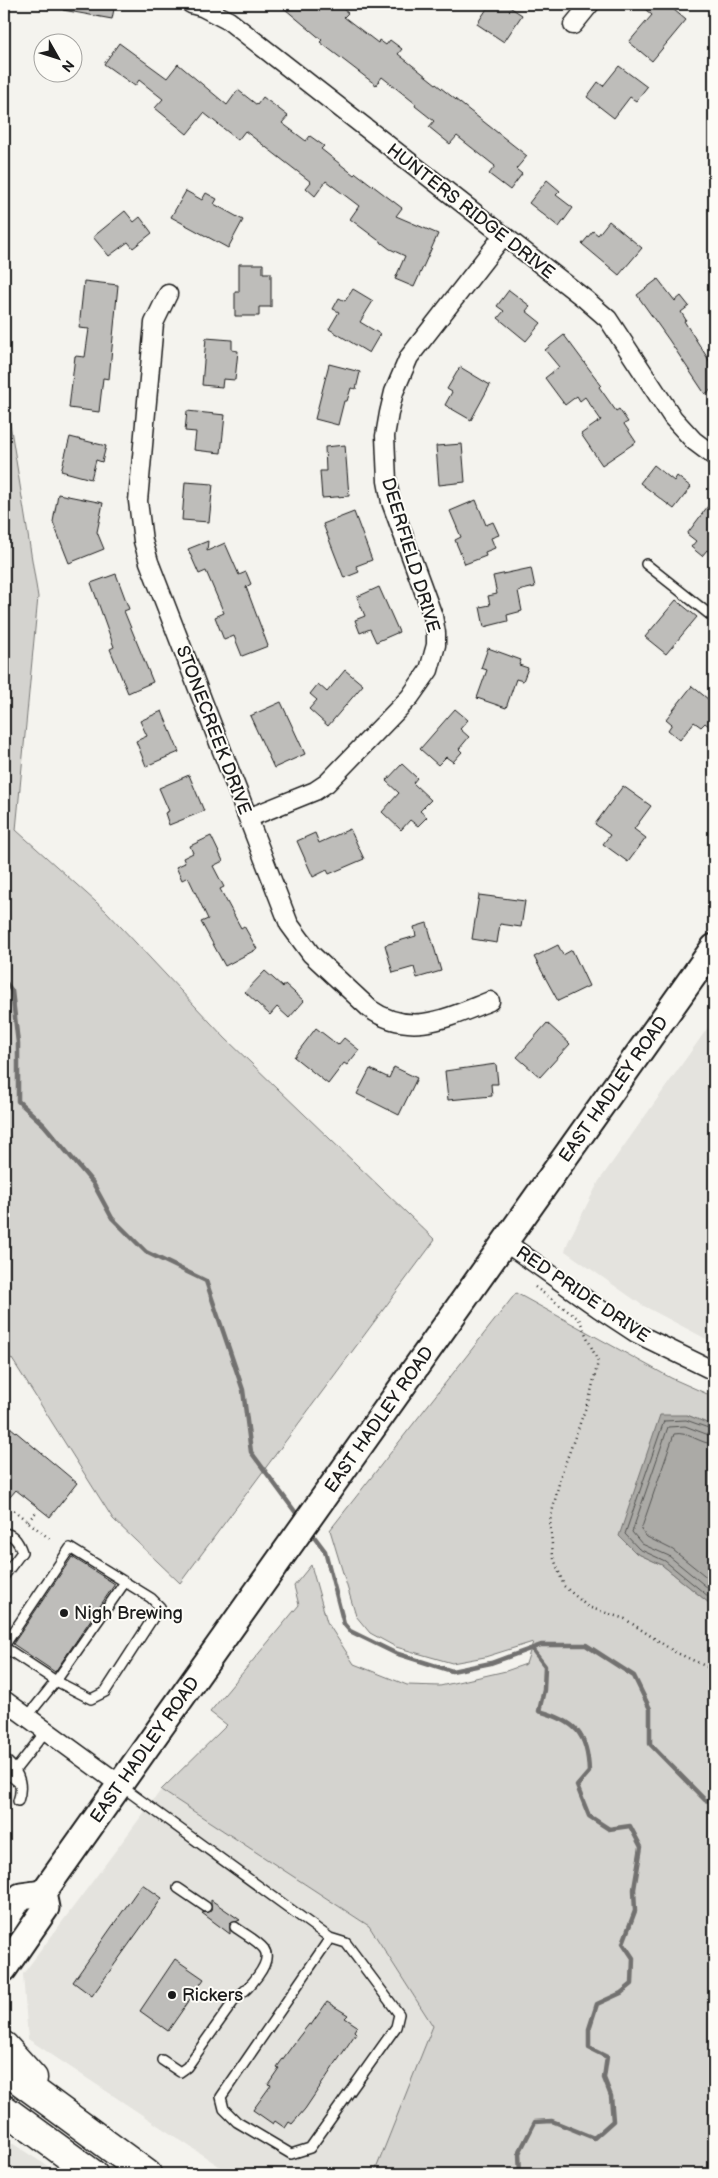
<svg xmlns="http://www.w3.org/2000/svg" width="718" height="2178" font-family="'Balsamiq Sans',sans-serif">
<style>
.built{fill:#e4e3de}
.green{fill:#d4d3cf;stroke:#787876}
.water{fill:#abaaa6;stroke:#72716f}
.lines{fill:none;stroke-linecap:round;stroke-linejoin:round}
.shore{stroke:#555553;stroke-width:1}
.stream{stroke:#72716f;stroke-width:4.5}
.building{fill:#bebdba;stroke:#1c1c1c}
.lane-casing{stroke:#1c1c1c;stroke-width:12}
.street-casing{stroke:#1c1c1c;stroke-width:21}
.secondary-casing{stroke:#1c1c1c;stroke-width:29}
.primary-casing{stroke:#1c1c1c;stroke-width:31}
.path{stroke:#1c1c1c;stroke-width:2.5;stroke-dasharray:1 4;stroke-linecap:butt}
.lane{stroke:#fdfcf7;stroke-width:9}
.street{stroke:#fdfcf7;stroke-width:18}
.secondary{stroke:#fdfcf7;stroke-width:25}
.primary{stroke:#fdfcf7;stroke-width:28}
.poi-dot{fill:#1c1c1c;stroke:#fdfcf7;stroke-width:2}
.labels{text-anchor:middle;stroke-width:4;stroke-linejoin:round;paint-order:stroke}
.street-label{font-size:18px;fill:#1c1c1c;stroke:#fdfcf7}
.poi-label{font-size:18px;fill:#1c1c1c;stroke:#fdfcf7;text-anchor:start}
</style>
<rect width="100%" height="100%" fill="#f4f3ee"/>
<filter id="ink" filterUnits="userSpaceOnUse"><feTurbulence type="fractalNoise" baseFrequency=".02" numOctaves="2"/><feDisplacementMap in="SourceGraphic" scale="10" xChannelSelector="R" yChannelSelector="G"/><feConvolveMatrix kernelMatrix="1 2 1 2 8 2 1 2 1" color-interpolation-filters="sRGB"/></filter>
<g filter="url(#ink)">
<path class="built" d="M714,1019v324l-72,-38 -77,-54 3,-9 31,-61z
M161,1790l208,136 64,100 -59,148h-143l-203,-135 -5,-65z
M4,2138l48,31 7,5h-55z"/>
<path class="green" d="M4,386l34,211 -22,233 90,81 119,127 210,202 -255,343 -67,-64 -101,-160 -8,-7v-70l2,-5 -2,-3z
M516,1293l155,85 43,19v29l-27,-11 -51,138 26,12 52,42v567h-340l59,-148 -64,-100 -208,-136 66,-65 -17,-13 89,-107 -5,-19 17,-21 16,57 27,42 53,21 33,1 66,-15 20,-7 7,-22 -48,15 -33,6 -56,-16 -26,-14 -14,-17 -26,-86z"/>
<path class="water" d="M660,1415h27l27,11v181l-52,-42 -26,-12 -17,-17z"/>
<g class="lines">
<path class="shore" d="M714,1430l-28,-10 -22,1 -39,113 14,15 26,12 49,40
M714,1437l-29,-11 -17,1 -36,105 10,12 27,12 45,37
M714,1444c-14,0 -26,-13 -40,-10l-33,96 6,7 26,13 41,33"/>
<path class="stream" d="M4,980l8,11 6,52v58l26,24 49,58 19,35 34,34 60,29 37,109 8,62 48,65
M310,1531l15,20 19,73 6,7 45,22 57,18 39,-8 50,-18h45l48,31 16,33v35l55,56 9,2
M520,2174l-1,-21 16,-31 17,-1 42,17 19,-17 -2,-25 -7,-18 3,-21 -18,-9v-19l8,-25 24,-11 11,-9 1,-26 -10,-15 12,-32 -1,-22 7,-42 -11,-21 -21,3 -20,-13 -12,-30 12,-14c-1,-39 -14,-51 -50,-61l5,-21 1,-24 -13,-17"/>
</g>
<path class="building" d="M64,4h51l-3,15 -49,-9z
M279,4h58l11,9 -4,4 34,26 1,-3 7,5 4,-5 12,9 -4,5 129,102 -11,13 6,5 -12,16 -21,-16 6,-8 -38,-30 -7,8 -21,-17 5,-6 -19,-15 1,-2 -34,-27 -6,8 -56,-43 2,-2z
M490,4h15l17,11 -18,27 -27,-18z
M639,4h28l19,16 -34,41 -23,-19 23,-27z
M119,43l48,35 11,-14 49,41 11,-15 19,15 6,-8 25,19 -6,7 24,18 4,-5 14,10 -3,3 33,26 2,-2 46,35 -6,8 42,18 -24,53 -19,-8 10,-23 -15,-7 -40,-30 9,-13 -33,-25 -11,15 -9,-8 5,-6 -66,-51 -7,9 -34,-27 -17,21 -32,-26 8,-9 -24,-19 -4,6 -31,-22z
M619,66l28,21 -11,14 -6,-4 -16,21 -27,-21 11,-15 5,4z
M547,180l13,11 -4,4 17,13 -14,19 -30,-24z
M186,191l16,9 4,-7 11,6 -3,5 29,16 -15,28 -57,-31z
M125,211l9,11 6,-5 12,16 -19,15 -5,-6 -19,14 -16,-19z
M609,221l33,27 -23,27 -37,-31 11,-13 5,4z
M239,264h24v9h8v34h-12v9h-24v-24h4z
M658,279l17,22 6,-5 8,10 -8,6 5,8 -2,1 30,47v20l-9,6 -36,-54 -32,-45z
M84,281l34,4 -9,94 -6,-1 -4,34 -30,-4 6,-52 10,1 4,-28 -10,-1z
M353,289l20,12 -13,21 20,12 -11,19 -40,-24 10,-17 -6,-3 6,-11 6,3z
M509,290l21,16 -4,5 15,12 -15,18 -28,-23 6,-7 -7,-5z
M564,335l37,50 -2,2 17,24 3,-2 9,13 -4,2 12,18 -34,23 -21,-31 20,-14 -16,-23 -5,4 -3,-5 -12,9 -20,-27 14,-11 -14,-17z
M206,338l26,2v10l6,1 -3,29 -12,-1 -1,8 -20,-2z
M329,364l31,8 -4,17 -5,-1 -4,13h-3l-6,24 -23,-6z
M460,367l30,18 -19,35 -26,-15 7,-13 -5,-3z
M187,411l38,4 -4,38 -27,-3 2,-18 -11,-1z
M70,437l36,9 -4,16 -6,-2 -5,19 -30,-8z
M462,444l3,38 -26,3 -3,-39z
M345,445l4,51 -27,2 -2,-27h6l-1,-24z
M654,465l20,16 3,-5 14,11 -17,22 -34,-26z
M185,482l28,2 -4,38 -27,-2z
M58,494l45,9 -6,29 7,17 -35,14 -16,-41z
M714,498v58l-7,-6 -5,6 -11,-9 5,-6 -9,-7z
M476,500l10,25 7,-3 6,13 -8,3 4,10 -10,4 1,4 -21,8 -10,-24 6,-3 -11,-26z
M354,512l18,48 -16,6 3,6 -15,6 -21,-54z
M208,541l-1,10 18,-8 14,32 7,-3 5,12 -5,3 22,59 -26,10 -8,-20 -10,4 -9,-23 9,-4 -18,-42 -7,3 -11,-25z
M531,568l4,19 -17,4 4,20 -15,4 1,6 -24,6 -4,-20 10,-2 -2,-9 9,-2 -4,-18z
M116,574l13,35 -5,2 29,71 -25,11 -18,-44 4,-2 -23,-64z
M379,587l20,45 -23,10 -6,-13 -10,4 -5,-13 10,-4 -8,-19z
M676,600l21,17 -31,37 -21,-17z
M488,648l33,12 -2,5 9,3 -5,13 -7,-2 -10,29 -29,-10 10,-28 -6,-2z
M345,670l18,15 -35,41 -19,-17 8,-9 -7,-6 8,-10 9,8z
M692,686l22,18v26l-9,-7 -4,4 -7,-5 -14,18 -12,-10 4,-6 -6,-5z
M281,702l24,52 -31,14 -24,-52z
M455,709l13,11 -8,9 9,8 -10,12 3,3 -9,10 -7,-5 -8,8 -18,-16z
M162,711l17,41 -33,14 -10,-25 11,-5 -7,-15z
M402,764l15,14 -4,5 18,17 -11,11 7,6 -9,9 -8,-6 -9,10 -19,-18 17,-19 -13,-12z
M189,775l15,36 -35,14 -4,-12 4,-2 -10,-23z
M623,786l28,20 -17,23 12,9 -18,24 -25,-18 7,-9 -15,-11z
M350,829l14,30 -35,15 -2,-4 -14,7 -16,-36 18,-8 4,10z
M211,836l12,25 -10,5 11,21 -4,2 21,39 3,-2 13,23 -32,17 -24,-44 7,-3 -20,-42 -6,3 -6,-13 9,-4 -2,-5 10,-5 -3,-7z
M479,895l46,6 -4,26 -21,-3 -3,19 -25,-4z
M427,923l14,48 -24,7 -3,-11 -21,6 -8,-28 31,-9 -2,-9z
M558,945l5,10 9,-5 17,36 -31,15 -24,-44z
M265,971l18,16 2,-3 19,17 -15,17 -12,-11 -7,8 -25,-23z
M547,1023l23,21 -30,33 -23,-20z
M316,1028l22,17 6,-7 15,12 -12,15 -3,-2 -16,21 -34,-27z
M496,1064l2,20h-7l1,12 -44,4 -3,-29z
M394,1067l23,11 -18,37 -42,-21 13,-25 19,9z
M4,1422l73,61 -27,34 -34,-27 -12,14z
M72,1557l43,27 -60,88 -42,-28z
M142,1884l20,14 -70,98 -19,-14z
M211,1900l29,20 -10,4v10l-28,-21 9,-2z
M175,1959l29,20 -36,52 -28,-20z
M327,2002l21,13 -3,3 12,8 -3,5 2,2 -51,76 -13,15 -3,-2 -4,6 -10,-7 -2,3 -20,-14 18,-25 -3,-1 11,-16 -2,-1 21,-29 11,-14 2,1z"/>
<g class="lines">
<g class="lane-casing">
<path id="lane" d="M646,564l68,54
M4,1533c10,1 15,10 18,19l-18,24
M4,1646l66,-98 55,34
M4,1647l52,34 69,-99 26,16 9,9 -55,85 -14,7 -35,-18 -29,36
M4,1759c14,11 20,25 14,42
M16,1769l30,-38
M4,1770l15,13
M121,1786l209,152 16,5 53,71 -3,13 -86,121 -19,6 -54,-32 -13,-13 -3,-12 109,-159
M178,1888l28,19
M162,2060l18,12 7,-5 49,-69c11,-8 38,-35 28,-49 -7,-9 -20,-15 -29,-22"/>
</g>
<g class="street-casing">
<path id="street" d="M191,4l11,3 27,14 356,278 23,20 65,99 21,23 20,15
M573,25l17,-21
M168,294l-14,29 -16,178 5,40 6,21 140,362 22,30 59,55c41,29 79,8 120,-8
M248,818l67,-27 12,-8 83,-86 19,-27 7,-25v-12l-3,-17 -42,-114 -4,-21 -2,-45 4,-23 5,-21 15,-35 94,-121
M505,1242l93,66 38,25 78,38
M4,1700l115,84"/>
</g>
<g class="secondary-casing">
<g id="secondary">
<path d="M4,1922l17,-26 22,-3"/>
<path id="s1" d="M4,1969l42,-61 -3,-15 671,-946"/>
</g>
</g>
<g class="primary-casing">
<path id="primary" d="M4,2046l29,32
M4,2069l143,105
M4,2109l89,65"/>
</g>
<path class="path" d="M535,1287l44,32 19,43 -8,34 -29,79 -11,46 3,35 11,30 24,21 37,12 50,33 39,18
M4,1507l8,2 38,30
M28,1521l10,-11"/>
<use href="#lane" class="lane"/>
<use href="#street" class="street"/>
<use href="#secondary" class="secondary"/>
<use href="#primary" class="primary"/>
</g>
</g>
<g class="poi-dot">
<circle cx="64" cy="1613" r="5"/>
<circle cx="172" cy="1995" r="5"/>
</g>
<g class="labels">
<g class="street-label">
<text transform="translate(471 211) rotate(38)" y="6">HUNTERS RIDGE DRIVE</text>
<text transform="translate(411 555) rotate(73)" y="6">DEERFIELD DRIVE</text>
<text transform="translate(214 730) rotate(69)" y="6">STONECREEK DRIVE</text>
<text dy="6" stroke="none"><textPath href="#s1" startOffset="1075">EAST HADLEY ROAD</textPath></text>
<text transform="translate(583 1294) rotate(34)" y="6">RED PRIDE DRIVE</text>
<text dy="6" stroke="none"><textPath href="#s1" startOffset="670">EAST HADLEY ROAD</textPath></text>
<text dy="6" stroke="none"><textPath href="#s1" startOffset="265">EAST HADLEY ROAD</textPath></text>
</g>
<g class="poi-label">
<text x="74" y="1619">Nigh Brewing</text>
<text x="182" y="2001">Rickers</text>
</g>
</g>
<rect width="718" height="2178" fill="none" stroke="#fdfcf7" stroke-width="20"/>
<rect x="10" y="10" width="698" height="2158" fill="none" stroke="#1c1c1c" stroke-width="2" filter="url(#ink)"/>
<g transform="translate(58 58) rotate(129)"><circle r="24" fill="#fdfcf7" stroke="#a3a29f"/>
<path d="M0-4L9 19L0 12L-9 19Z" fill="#1c1c1c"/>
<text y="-8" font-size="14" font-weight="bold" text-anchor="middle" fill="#1c1c1c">N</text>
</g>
</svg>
